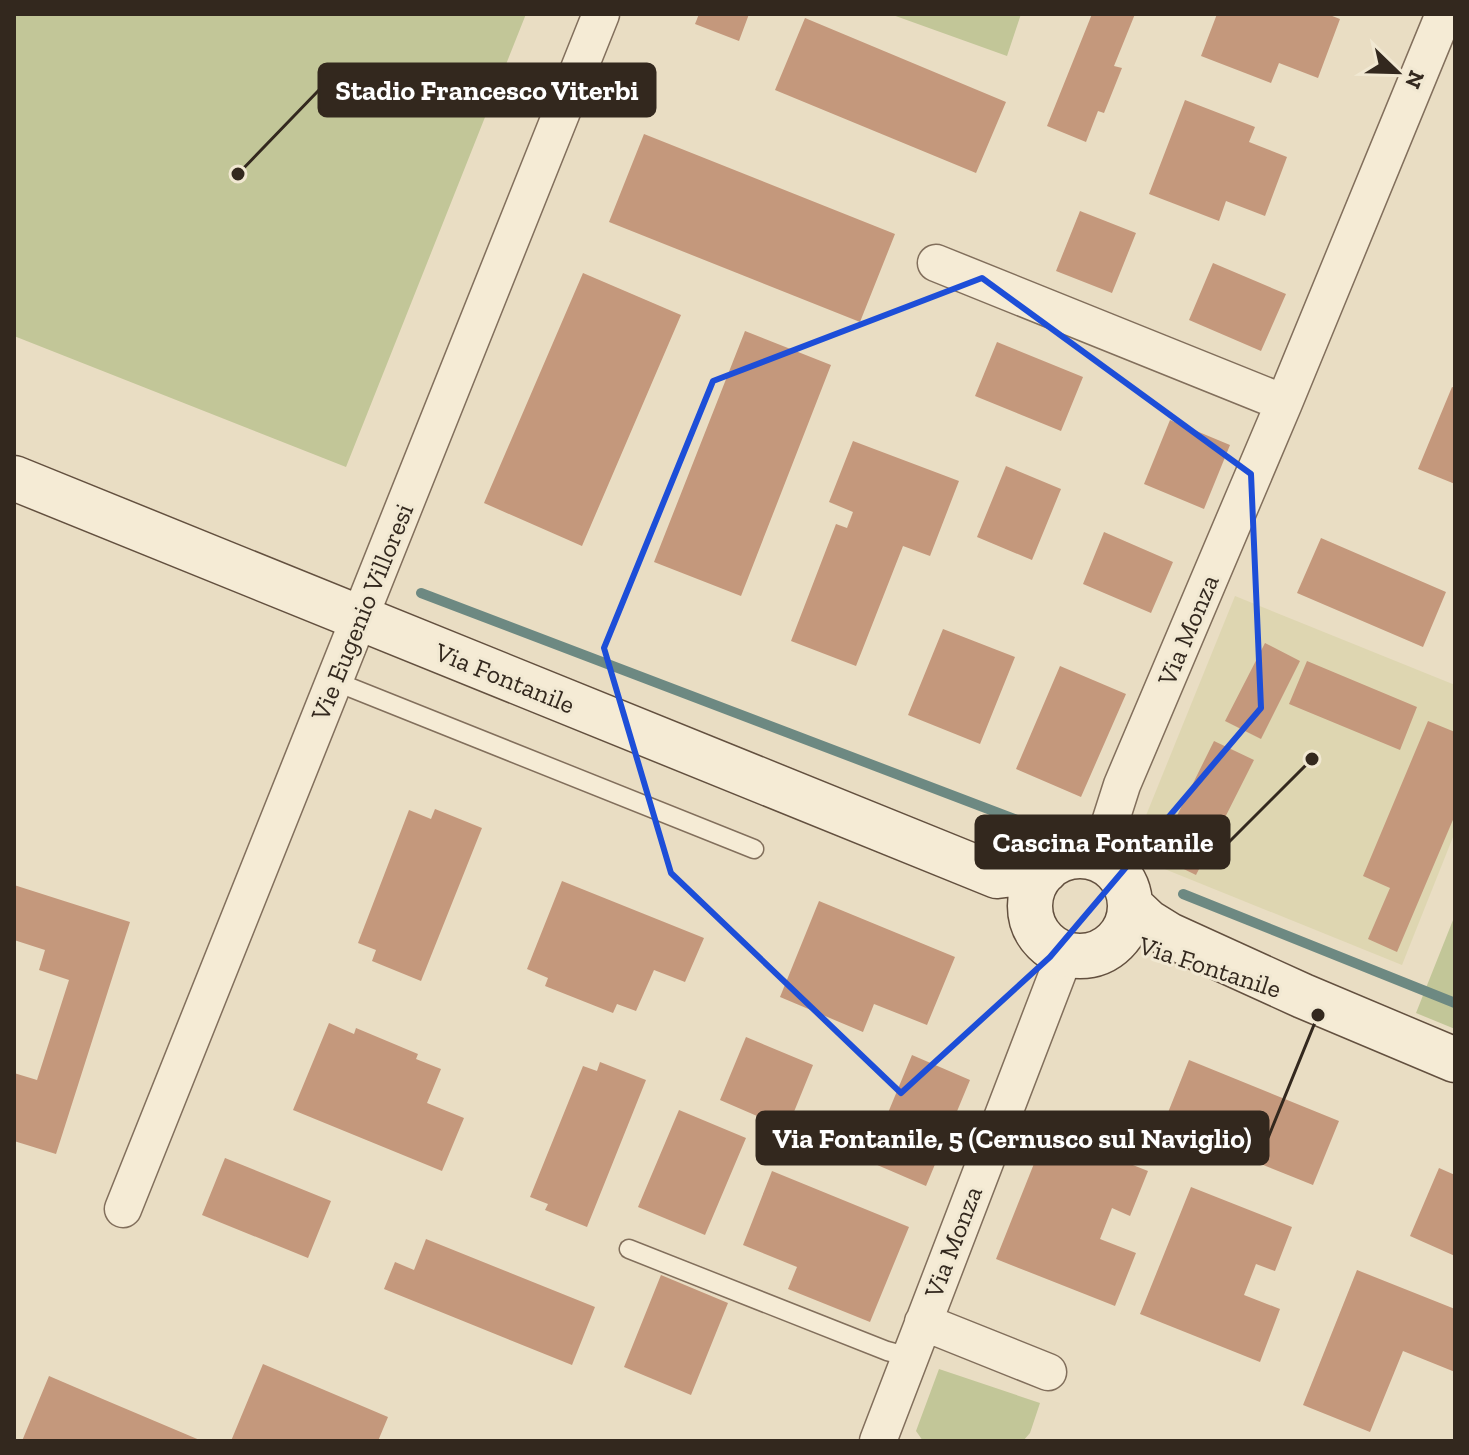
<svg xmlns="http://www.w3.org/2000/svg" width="1469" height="1455" font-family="'Zilla Slab',serif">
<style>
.farmland{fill:#ded6b1}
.green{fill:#c2c698}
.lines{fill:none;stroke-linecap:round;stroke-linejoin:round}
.stream{stroke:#6d8982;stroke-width:10}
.building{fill:#c4987c}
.lane-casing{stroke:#826f5c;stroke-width:21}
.street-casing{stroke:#826f5c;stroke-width:39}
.secondary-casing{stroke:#63503f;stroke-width:47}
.lane{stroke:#f5ebd5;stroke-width:18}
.street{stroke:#f5ebd5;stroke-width:36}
.secondary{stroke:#f5ebd5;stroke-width:44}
.marked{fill:none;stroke:#1d4ed8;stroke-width:6;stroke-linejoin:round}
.labels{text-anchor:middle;stroke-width:6;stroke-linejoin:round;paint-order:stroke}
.street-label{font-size:26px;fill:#33281e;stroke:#f1e8d2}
.leader{fill:none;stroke:#33281e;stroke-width:3}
.callout-dot{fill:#33281e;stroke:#f1e8d2;stroke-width:3}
.callout{fill:#33281e;stroke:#33281e;stroke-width:3}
.callout-label{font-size:28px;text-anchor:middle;font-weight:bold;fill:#fff}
</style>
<rect width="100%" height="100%" fill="#e9ddc3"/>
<path class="farmland" d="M1235,596l220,89v147l-53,133 -272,-110z"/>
<path class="green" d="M14,14h512l-180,453 -332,-131z
M890,14h131l-14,42z
M1455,915v114l-39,-16z
M939,1369l101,34 -10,30 -7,8h-100l-7,-10z"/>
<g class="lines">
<path class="stream" d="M421,593l625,238
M1183,894l272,109"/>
</g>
<path class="building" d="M699,14h50l-10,27 -44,-17z
M1092,14h43l-21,52 8,2 -18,45 -6,-2 -12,31 -39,-16z
M1217,14h110l13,5 -22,59 -39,-15 -8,20 -70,-27z
M805,18l201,84 -30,71 -201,-83z
M1185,100l70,27 -6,15 38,15 -22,59 -39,-15 -7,20 -70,-27z
M644,134l251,100 -35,88 -251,-100z
M1080,211l56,22 -24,60 -56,-22z
M1213,263l73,31 -25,57 -72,-31z
M583,273l98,42 -99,231 -98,-43z
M745,331l86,34 -90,231 -87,-34z
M997,342l86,35 -22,54 -86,-35z
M1452,387l3,1v96l-37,-15z
M1170,420l60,25 -26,64 -60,-25z
M853,441l106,40 -29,75 -27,-10 -47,120 -65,-25 45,-117 11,4 6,-16 -24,-10z
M1006,466l55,23 -29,71 -55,-23z
M1104,532l69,30 -22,51 -68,-29z
M1321,538l125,54 -23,55 -126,-54z
M943,629l72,28 -35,87 -72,-29z
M1265,643l35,18 -39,78 -36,-18z
M1307,661l110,46 -17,43 -111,-46z
M1060,666l66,28 -45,103 -65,-28z
M1428,721l27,11v83l-58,137 -29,-13 22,-51 -27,-12z
M1214,741l40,19 -58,115 -39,-19z
M435,809l47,19 -61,153 -49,-20 4,-11 -18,-7 51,-133 22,9z
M562,881l142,57 -19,44 -31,-12 -18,41 -19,-7 -4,9 -68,-27 3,-8 -21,-9z
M14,885l116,37 -74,232 -42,-13v-68l23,7 32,-100 -30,-10 6,-20 -31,-10z
M819,901l136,56 -28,68 -53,-21 -11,28 -83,-35z
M329,1023l25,11 2,-6 62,26 -2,5 25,10 -14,34 37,15 -22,53 -149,-61z
M746,1037l67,28 -26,64 -67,-29z
M912,1055l58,25 -44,106 -58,-25z
M1189,1060l150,61 -26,64 -150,-60z
M600,1062l46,18 -59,147 -42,-17 3,-6 -18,-7 53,-131 14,5z
M679,1110l67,28 -41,97 -67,-28z
M1047,1131l101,40 -18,45 -18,-8 -12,31 36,14 -21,53 -119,-47z
M225,1158l106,43 -23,57 -106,-43z
M1439,1168l16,7v81l-45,-20z
M772,1171l137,56 -39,95 -82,-33 9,-22 -54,-22z
M1191,1187l101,40 -17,44 -19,-7 -12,31 36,14 -20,53 -120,-48z
M426,1239l169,68 -23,58 -188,-76 11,-27 19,8z
M1357,1270l98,39v63l-52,-21 -33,81 -67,-27z
M661,1275l67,28 -37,92 -67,-28z
M263,1364l125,53 -10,24h-147z
M49,1376l56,24 97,41h-180z"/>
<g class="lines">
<g class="lane-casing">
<path id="lane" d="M334,681l420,168
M629,1249l258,102 23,6"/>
</g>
<g class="street-casing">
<path id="street" d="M936,263l348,140
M1098,860l24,-75 162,-382 160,-389
M123,1209l478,-1195
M923,1322l125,50
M878,1441l187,-487"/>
</g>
<g class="secondary-casing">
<path id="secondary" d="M14,478l983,398 49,-6
M1030 906a50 50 0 1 1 100 0a50 50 0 1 1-100 0Z
M1130,905l18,17 21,13 134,61 152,64"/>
</g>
<use href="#lane" class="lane"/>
<use href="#street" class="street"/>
<use href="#secondary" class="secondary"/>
</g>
<path class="marked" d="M982,278l269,196 10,234 -211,249 -149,136 -230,-220 -67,-225 109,-267z"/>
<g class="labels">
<g class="street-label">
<text transform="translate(362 612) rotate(-68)" y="9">Vie Eugenio Villoresi</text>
<text transform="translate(1188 630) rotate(-67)" y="9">Via Monza</text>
<text transform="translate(505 678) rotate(22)" y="9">Via Fontanile</text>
<text transform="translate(1210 967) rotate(18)" y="9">Via Fontanile</text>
<text transform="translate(953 1242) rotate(-69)" y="9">Via Monza</text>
</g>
</g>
<path class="leader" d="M238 174L319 90M1312 759L1229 842M1318 1015L1268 1138"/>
<g class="callout-dot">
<circle cx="238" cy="174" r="8"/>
<circle cx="1312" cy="759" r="8"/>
<circle cx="1318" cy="1015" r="8"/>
</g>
<g class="callout">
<rect x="319" y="64" width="336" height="52" rx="8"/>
<rect x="976" y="816" width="253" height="52" rx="8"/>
<rect x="757" y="1112" width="511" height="52" rx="8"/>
</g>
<g class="callout-label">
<text x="487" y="100">Stadio Francesco Viterbi</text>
<text x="1103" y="852">Cascina Fontanile</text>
<text x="1012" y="1148">Via Fontanile, 5 (Cernusco sul Naviglio)</text>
</g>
<rect width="1469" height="1455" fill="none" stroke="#33281e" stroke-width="32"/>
<g transform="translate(1397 72) rotate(113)" stroke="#f1e8d2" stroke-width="6" paint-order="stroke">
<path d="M0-6L14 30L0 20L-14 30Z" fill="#33281e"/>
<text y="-12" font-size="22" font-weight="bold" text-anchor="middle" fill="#33281e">N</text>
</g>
</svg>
